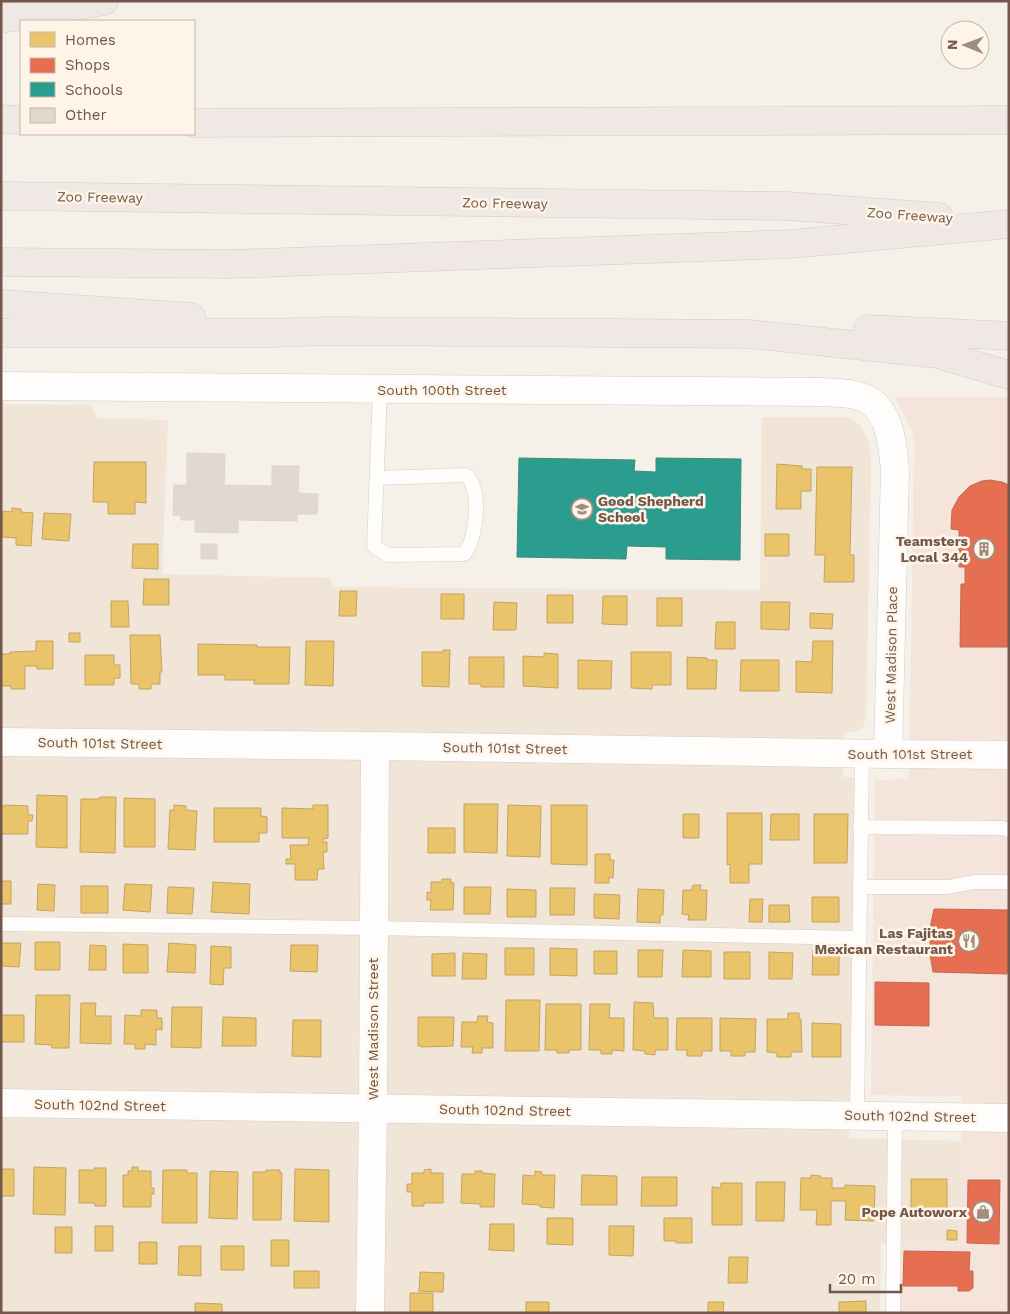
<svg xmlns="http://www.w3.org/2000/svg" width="1010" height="1314" font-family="'Work Sans',sans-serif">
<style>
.residential{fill:#f1e5d8}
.commercial{fill:#f5e4db}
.homes{fill:#e9c46a;stroke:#c5a360}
.shops{fill:#e76f51;stroke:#c4684f}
.schools{fill:#2a9d8f;stroke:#40887a}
.building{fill:#e2d8d0;stroke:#ded3cb}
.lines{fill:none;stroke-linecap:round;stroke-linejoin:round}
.lane-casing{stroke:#d4cdc6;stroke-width:15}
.street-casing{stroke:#d4cdc6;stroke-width:29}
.secondary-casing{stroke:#d4ccc5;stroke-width:29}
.highway-casing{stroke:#d4cbc5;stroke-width:29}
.lane{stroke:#fefdfc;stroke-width:14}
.street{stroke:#fefdfc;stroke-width:28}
.secondary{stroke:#fefdfc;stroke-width:28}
.highway{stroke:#f0e8e4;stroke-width:28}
.labels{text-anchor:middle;stroke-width:5;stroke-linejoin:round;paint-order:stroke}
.street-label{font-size:14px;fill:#72574a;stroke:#fef5e8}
.poi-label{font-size:14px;font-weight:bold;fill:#72574a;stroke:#fef5e8;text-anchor:end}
</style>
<rect width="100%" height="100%" fill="#f5f0e8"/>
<path class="residential" d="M1,404l90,1 6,13 71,2 -6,154 169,4v9l429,3 2,-173h83l8,3 8,7 8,14 2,20 -5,255 -2,9 -4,5 -16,3 -1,44h12l-6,361 112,3 -2,103h-78l-1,69h-879z"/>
<path class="commercial" d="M895,397h114v916h-109l1,-69h58l3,-148 -91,-1 4,-315 34,-1 5,-333 -2,-16z"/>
<path class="homes" d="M94,462h52v41l-11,-1v12h-27v-12h-15z
M777,464l25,2v3h9v22h-10v18h-25z
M817,467h35l-2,88h4v27h-30l1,-27h-10z
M12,508l9,1v3l12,1 -2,33 -15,-1v-7l-14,-1 1,-26 9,1z
M44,513l27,1 -2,27 -27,-2z
M765,534h24v22h-24z
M133,544h25v25l-26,-1z
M144,579h25v26h-26z
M340,591h17l-1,25h-17z
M441,594h23v25h-23z
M547,595h26v28h-26z
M603,596h24v29l-25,-1z
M657,598h25v28h-25z
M111,601h17l1,26h-18z
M494,602l23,1 -1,27h-23z
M761,602h29l-1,28 -28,-1z
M810,613l23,1 -1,15 -22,-1z
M716,622h19v27h-20z
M69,633h11v9h-11z
M130,635h30l2,37h-2v12h-9v5h-12v-5h-8z
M36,641h17v28h-16l-1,-3h-11v23h-14v-3h-10v-32h9v-2l26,-1z
M306,641h28l-1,45 -28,-1z
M813,641h20l-1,52 -36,-1v-31l16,1z
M198,644l59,1v2h33l-1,37h-35v-4h-29v-5h-27z
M443,650h7l-1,37 -27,-1v-34h21z
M631,652h40v33h-19v4l-21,-1z
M544,653l14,1v34l-35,-2v-30l21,1z
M85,655h29v10h6v13h-6v7h-29z
M469,657h35v30h-23v-3h-12z
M687,657l20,1v2h10l-1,29h-29z
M578,660l34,1 -1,28h-33z
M741,660h38v31h-39z
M37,795l30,1v52l-31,-1z
M100,797h16l-1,56 -35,-1 1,-53h18z
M124,798l31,1v48h-31z
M464,804h34l-1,49 -33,-1z
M5,805l23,1v9h5l-1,6h-4v13h-27v-27z
M174,805l12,1v4l11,1 -2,39 -27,-1 2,-39h4z
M313,805h15v33l-5,1v3h4v10h-4l1,17h-6l-1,11h-22v-16h-9v-5h5l-1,-14h18l1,-7h-27v-30l31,1z
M508,805l33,1 -1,51 -33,-1z
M551,805h36v60l-36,-1z
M214,808h47v8l6,1v16h-8v9h-45z
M727,813h35v51h-13v19h-19v-19l-3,1z
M683,814h16v24h-16z
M771,814h28v26h-29z
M814,814h34l-1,49h-33z
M428,828h27v25h-27z
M595,854h15v6h4l-1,18 -4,-1v6h-14z
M442,879h9v4h3l-1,27h-23l1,-10h-4v-8l4,1v-11h11z
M1,881h10v23h-10z
M213,882l37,2 -1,30 -38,-2z
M38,884l17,1 -1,26 -17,-1z
M125,884l27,1 -2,27 -27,-2z
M693,885h8l-1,5h7l-1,30h-18l1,-5 -7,-1 1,-24h9z
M81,886h27v27h-27z
M168,887l26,1 -2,26 -25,-1z
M464,887h27l-1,27h-26z
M550,888h25l-1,27h-24z
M507,889l29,1v27h-29z
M638,889l26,1 -1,25h-3v8l-23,-1z
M594,894l26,1 -1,24 -25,-1z
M812,897h27v25h-27z
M750,899h13l-1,23h-13z
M769,905h20l1,17h-21z
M35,942h25v28h-25z
M1,943h20l-2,24 -18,-1z
M169,943l27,2 -1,28 -28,-1z
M123,944l25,1v28h-25z
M90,945l16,1v24h-17z
M291,945h27l-1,27 -27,-1z
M211,946l20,1v21h-7l-1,17 -13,-1z
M505,948h29v27h-29z
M550,948l27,1v27l-27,-1z
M638,950h25l-1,27h-24z
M683,950l28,1v26h-29z
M813,950h26v25h-27z
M594,951h23v23h-23z
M724,952h26v27h-26z
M769,952l24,1 -1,26h-23z
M455,953v23h-23v-22z
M463,953l24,1 -1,25h-24z
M36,995h34l-1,53h-17v-3l-17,-1z
M506,1000h34l-1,51h-34z
M634,1002l19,1 1,15h14v32h-13v5l-10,-1v-3l-12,-1z
M81,1003h15l-1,13h16v28l-31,-1z
M546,1004h35v46h-12v3h-12v-3h-12z
M590,1004h20l-1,14h15v33l-12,-1v4h-11v-4h-12z
M172,1007h30l-1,41 -30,-1z
M141,1010h16v8h5v12l-6,-1v16l-11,-1v5h-10v-5h-11l1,-29 16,1z
M788,1013h11v6h2l1,33h-11v5h-14v-4l-10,-1v-33h21z
M1,1015h23v27h-23z
M478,1016h10l-1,6 6,1v25h-11v5h-10l1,-6h-12l1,-25h15z
M223,1017l33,1v28h-34z
M418,1017h36l-1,29 -32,1v-1h-3z
M677,1018h35v33h-10v5h-15v-6h-11z
M720,1018l36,1 -1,33h-10v4h-14v-5h-11z
M293,1020h28v37l-29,-1z
M812,1023l29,1v33h-29z
M34,1167l32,1 -1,47 -32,-1z
M132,1167h6v4h13v17h3v6h-3v13h-28v-32h5v-4h4z
M94,1168h12v38h-11v-3h-16v-33h15z
M1,1169h13v27h-13z
M295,1169l34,1v52l-35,-1z
M431,1169v4h12v30h-19v3h-12v-14h-5v-8h5v-11h12v-3z
M163,1170h24v3h10v50h-35z
M266,1170h14v3h2l-1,47h-28v-48h13z
M210,1171l28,1 -1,47 -28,-1z
M475,1171h7v2l13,1 -1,33h-14v-3l-19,-1 1,-29h13z
M535,1171l7,1v3h13l-1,33 -14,-1v-2l-18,-1 1,-29 12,1z
M582,1175l35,1v29h-36z
M811,1175l10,1 -1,2h12v10h13v-3l30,1 -1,35 -29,-1 1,-19h-15v24h-15l1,-15h-17l1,-32h10z
M642,1177h35v29h-36z
M911,1179h36v34l-36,-1z
M756,1182h29l-1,39h-28z
M721,1183h21v42h-30v-38l9,1z
M547,1218h26v27l-26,-1z
M664,1218h28v25h-16v-2h-12z
M490,1224h24v27l-25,-1z
M95,1226h18v25h-18z
M609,1226h25l-1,30 -24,-1z
M55,1227h17v26h-17z
M947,1230l10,1v9h-10z
M271,1240h18v26h-18z
M139,1242h18v22h-18z
M179,1246h22v30l-23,-1z
M221,1246h23v24h-23z
M729,1257h19l-1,26h-19z
M294,1271h25v17h-25z
M420,1272l24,1 -1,19 -24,-1z
M410,1293h23v20h-23z
M866,1301v12h-27v-11z
M526,1302h23v11h-23z
M708,1302h16l-1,10 2,1h-17z
M195,1303l27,1v9h-27z"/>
<path class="shops" d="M990,480l12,2 7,3v162h-49l1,-63h4v-17h-6v-37l-8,-1 1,-19 7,-13 11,-11 12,-5z
M934,909l74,1 1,54 -2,10 -74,-2 -3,-18v-26z
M875,982l54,1v43l-54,-1z
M968,1180h32l-1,64 -32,-1z
M904,1251l66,1 -1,19h4v17l-4,3h-11v-5h-55z"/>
<path class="schools" d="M519,458l116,2 -1,11 22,1v-14l85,1 -1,101 -74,-1v-12l-39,-1 -1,13 -109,-2z"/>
<path class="building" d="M187,453l38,1 -1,31 48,1v-20h27l-1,27 20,1 -1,20h-20v7l-59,-1v13l-43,-1v-12h-14v-5h-8l1,-30h13z
M201,544h16v15h-16z"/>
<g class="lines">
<g class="lane-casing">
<path id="lane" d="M377,478l89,-3c16,14 11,64 -2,79l-76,1 -14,-9 6,-157
M860,827l142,1 7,2
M860,887h88l26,-5h35
M1,924l373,4 485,10
M857,1115l5,-361
M893,1313l2,-198"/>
</g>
<g class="street-casing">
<path id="street" d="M1,742l374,4 513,8
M1,1103l1008,15
M370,1313l3,-205 2,-362"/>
</g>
<g class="secondary-casing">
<path id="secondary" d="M1,386l820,6c15,1 33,0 47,8 23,13 25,48 27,71l-7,283 121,1"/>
</g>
<g class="highway-casing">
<path id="highway" d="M1,19l103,-18
M1,119l20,1
M194,123l815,-3
M1,196l787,10 151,11
M1,262l229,2 561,-20 218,-20
M1,304l190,13
M868,329l141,7
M1,333h271l55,-2 423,3 188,20 71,21"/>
</g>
<use href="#lane" class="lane"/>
<use href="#street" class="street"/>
<use href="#secondary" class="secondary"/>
<use href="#highway" class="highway"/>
</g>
<defs>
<g id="school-ring" transform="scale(1.125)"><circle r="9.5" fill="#fef5e8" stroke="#a08d81" stroke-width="1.5"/><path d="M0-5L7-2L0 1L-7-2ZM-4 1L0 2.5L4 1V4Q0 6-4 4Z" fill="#a08d81"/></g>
<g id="building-ring" transform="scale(1.125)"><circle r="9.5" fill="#fef5e8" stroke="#a08d81" stroke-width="1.5"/><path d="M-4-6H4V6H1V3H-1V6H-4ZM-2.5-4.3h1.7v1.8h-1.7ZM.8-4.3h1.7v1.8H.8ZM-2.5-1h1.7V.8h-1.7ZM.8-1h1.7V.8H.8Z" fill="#a08d81"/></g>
<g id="restaurant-ring" transform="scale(1.125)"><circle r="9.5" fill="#fef5e8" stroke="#a08d81" stroke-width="1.5"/><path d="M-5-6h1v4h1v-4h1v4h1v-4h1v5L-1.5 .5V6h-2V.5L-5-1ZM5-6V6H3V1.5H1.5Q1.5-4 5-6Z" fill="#a08d81"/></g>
<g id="shop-ring" transform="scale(1.125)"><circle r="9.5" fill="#fef5e8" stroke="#a08d81" stroke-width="1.5"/><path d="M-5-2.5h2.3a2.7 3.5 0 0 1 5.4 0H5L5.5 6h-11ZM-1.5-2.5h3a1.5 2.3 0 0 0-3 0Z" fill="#a08d81"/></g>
</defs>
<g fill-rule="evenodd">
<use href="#school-ring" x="582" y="509"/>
<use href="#building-ring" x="984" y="549"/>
<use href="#restaurant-ring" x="969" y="941"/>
<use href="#shop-ring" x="983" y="1212"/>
</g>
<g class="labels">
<g class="street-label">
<text transform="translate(100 197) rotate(1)" y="5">Zoo Freeway</text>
<text transform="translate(505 203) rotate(1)" y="5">Zoo Freeway</text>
<text transform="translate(910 215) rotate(4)" y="5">Zoo Freeway</text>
<text x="442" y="395">South 100th Street</text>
<text transform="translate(891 655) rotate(-89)" y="5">West Madison Place</text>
<text transform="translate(100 743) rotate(1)" y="5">South 101st Street</text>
<text transform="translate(505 748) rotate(1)" y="5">South 101st Street</text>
<text x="910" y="759">South 101st Street</text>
<text transform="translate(373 1029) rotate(-90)" y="5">West Madison Street</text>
<text transform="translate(100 1105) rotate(1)" y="5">South 102nd Street</text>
<text transform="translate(505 1110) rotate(1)" y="5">South 102nd Street</text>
<text transform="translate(910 1116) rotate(1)" y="5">South 102nd Street</text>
</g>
<g class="poi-label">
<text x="598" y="506" text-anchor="start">Good Shepherd<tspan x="598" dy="16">School</tspan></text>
<text x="968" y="546">Teamsters<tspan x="968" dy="16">Local 344</tspan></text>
<text x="953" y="938">Las Fajitas<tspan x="953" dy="16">Mexican Restaurant</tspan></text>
<text x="967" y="1217">Pope Autoworx</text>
</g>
</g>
<rect width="1010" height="1314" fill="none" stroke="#72574a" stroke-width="5"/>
<rect x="20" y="20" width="175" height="115" fill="#fef5e8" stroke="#c6b6a9"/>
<rect x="30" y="32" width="25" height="15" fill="#e9c46a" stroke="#c6b6a9"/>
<text x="65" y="45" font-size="15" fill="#72574a">Homes</text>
<rect x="30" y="58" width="25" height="15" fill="#e76f51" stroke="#c6b6a9"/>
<text x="65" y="70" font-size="15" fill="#72574a">Shops</text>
<rect x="30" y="82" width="25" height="15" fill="#2a9d8f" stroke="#c6b6a9"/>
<text x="65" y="95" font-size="15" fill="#72574a">Schools</text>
<rect x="30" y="108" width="25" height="15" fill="#e2d8d0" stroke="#c6b6a9"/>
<text x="65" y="120" font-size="15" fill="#72574a">Other</text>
<g transform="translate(965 45) rotate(271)"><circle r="24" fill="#fef5e8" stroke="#c6b6a9"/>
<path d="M0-4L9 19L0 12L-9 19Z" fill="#a08d81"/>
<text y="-8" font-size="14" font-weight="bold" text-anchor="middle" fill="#72574a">N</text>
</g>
<path d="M830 1284v8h71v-8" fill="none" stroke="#72574a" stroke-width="2.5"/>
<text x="838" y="1284" font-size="15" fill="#72574a" stroke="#fef5e8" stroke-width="4" paint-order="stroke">20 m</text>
</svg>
